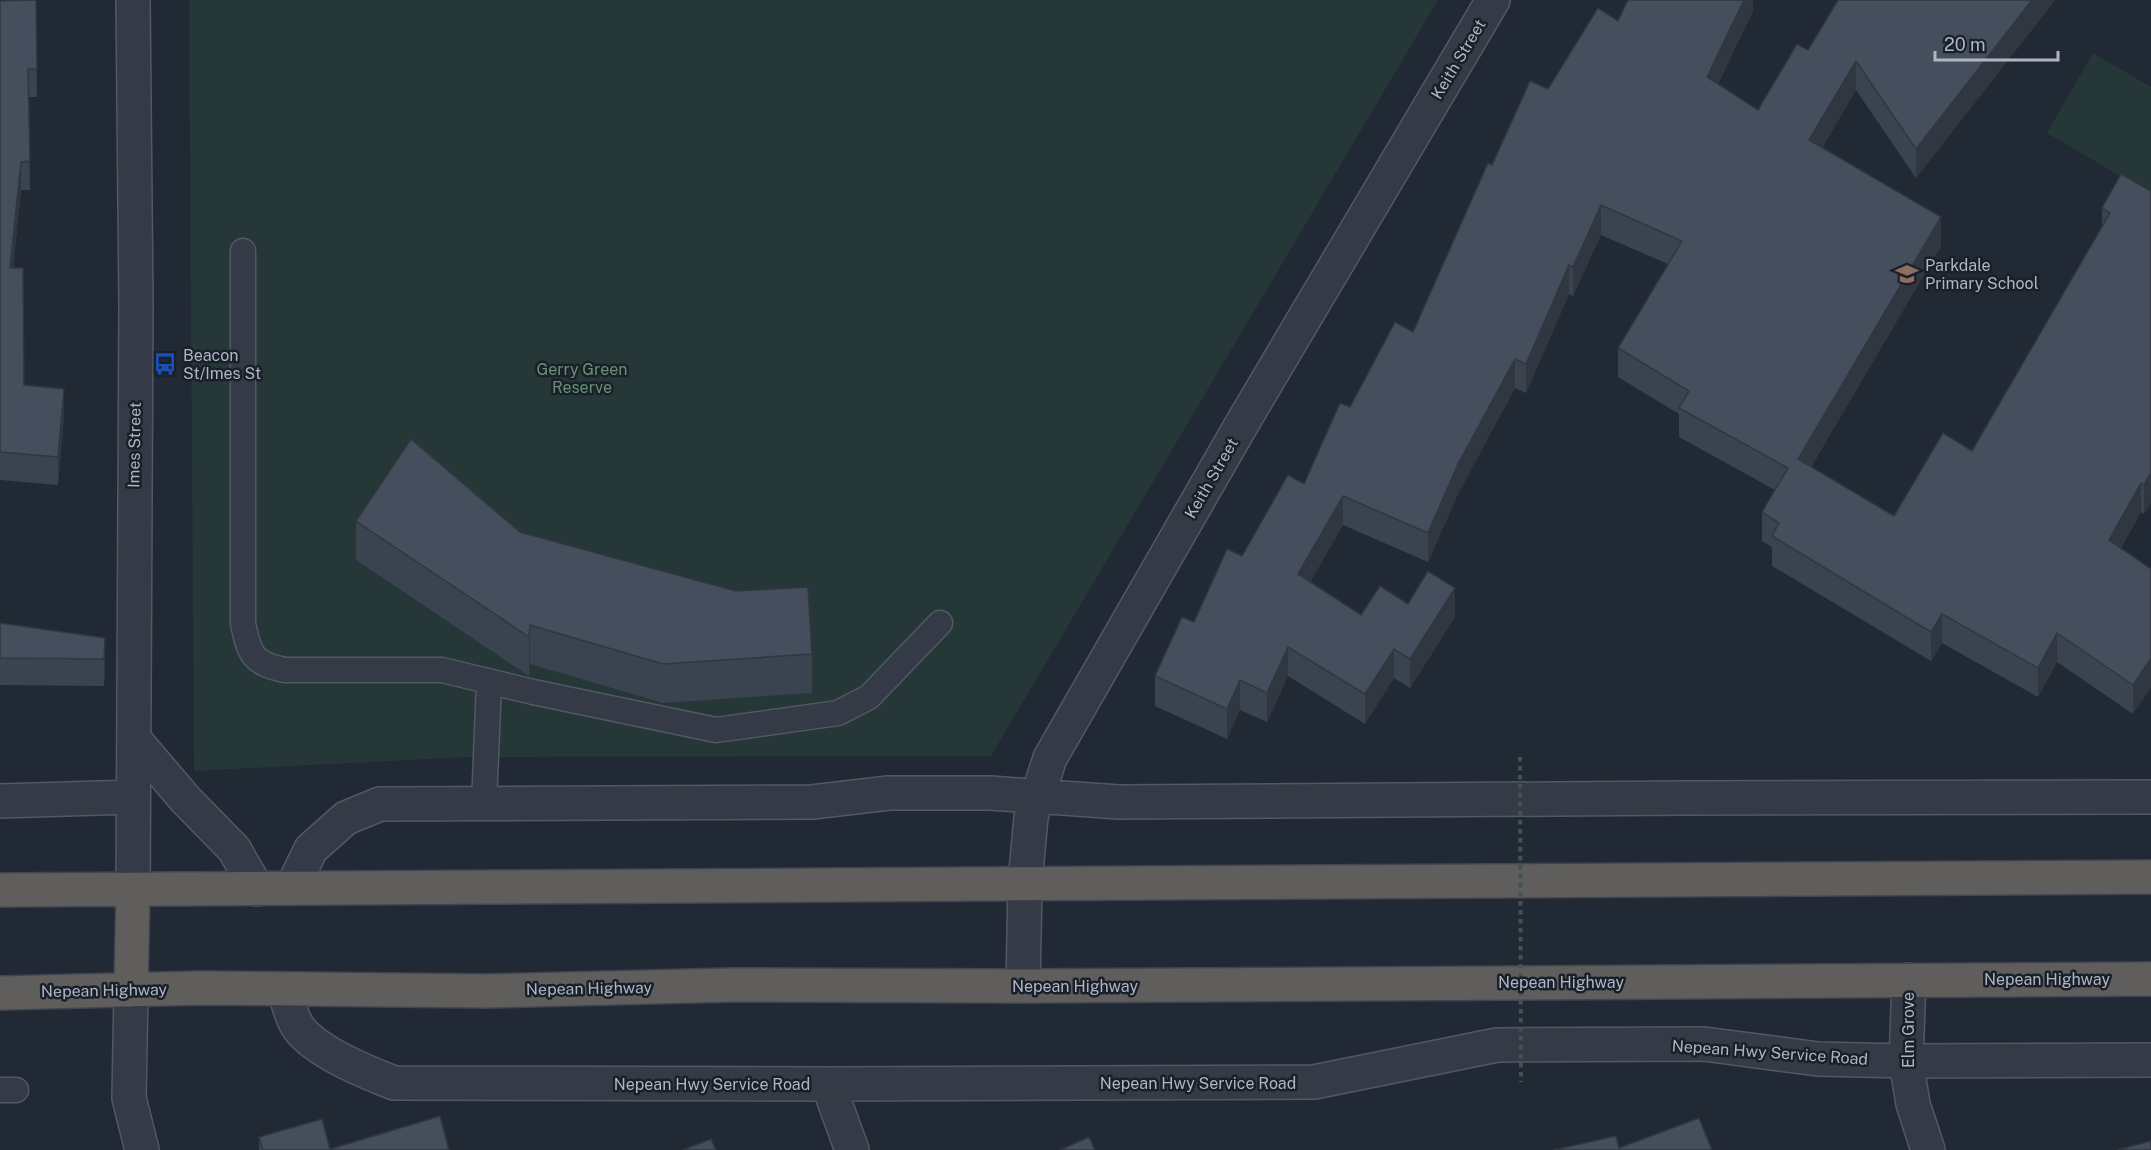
<svg xmlns="http://www.w3.org/2000/svg" width="2151" height="1150" font-family="'Public Sans',sans-serif">
<style>
.green{fill:#263738}
.lines{fill:none;stroke-linecap:round;stroke-linejoin:round}
.service-casing{stroke:#525864;stroke-width:27}
.minor-casing{stroke:#525864;stroke-width:36}
.tertiary-casing{stroke:#525864;stroke-width:36}
.trunk-casing{stroke:#3f4551;stroke-width:36}
.service{stroke:#343b46;stroke-width:24}
.minor{stroke:#343b46;stroke-width:33}
.tertiary{stroke:#343b46;stroke-width:33}
.trunk{stroke:#5f5e5c;stroke-width:33}
.path-bridge{stroke:#425256;stroke-width:4;stroke-dasharray:4.5 4.5;stroke-linecap:butt}
.wall{fill:#3a4350}
.shaded-wall{fill:#303741}
.building{fill:#444e5d;stroke:#303741;stroke-width:1.5}
.labels{text-anchor:middle;stroke-width:5;stroke-linejoin:round;paint-order:stroke}
.street-label{font-size:16px;fill:#afb5c3;stroke:#1a202a}
.poi-label{font-size:16px;fill:#afb5c3;stroke:#1a202a;text-anchor:start}
.park-label{font-size:16px;fill:#689173;stroke:#1a202a}
</style>
<rect width="100%" height="100%" fill="#212935"/>
<path class="green" d="M189,0h1249l-447,756 -522,1 -275,14z
M2093,53l58,34v107l-104,-61z"/>
<g class="lines">
<g class="service-casing">
<path id="service" d="M243,251v373c7,31 9,39 42,46h157l91,22 183,38 122,-17 31,-16 71,-74
M484,804l5,-121
M0,1090h16"/>
</g>
<g class="minor-casing">
<path id="minor" d="M133,0l3,304 -3,586
M134,739l52,61 48,49 23,40
M0,801l133,-4
M292,888l19,-39 35,-31 34,-14 432,-2 77,-9h101l129,9 566,-4 466,-1
M1909,980l-3,81 7,43 15,46
M1023,986l2,-103 6,-66 19,-59 193,-336 250,-422
M284,989c4,13 8,32 17,42 20,23 65,41 93,52l434,1 486,-2 183,-37 207,-1 114,15 88,2 245,-1
M828,1084l24,66"/>
</g>
<g class="tertiary-casing">
<path id="tertiary" d="M131,990l-2,108 13,52"/>
</g>
<g class="trunk-casing">
<path id="trunk" d="M0,890l2151,-13
M131,990l2,-100
M0,993l202,-5 285,3 244,-6 292,1 1128,-7"/>
</g>
<use href="#service" class="service"/>
<use href="#minor" class="minor"/>
<use href="#tertiary" class="tertiary"/>
<use href="#trunk" class="trunk"/>
<path class="path-bridge" d="M1520,757l1,325"/>
</g>
<path class="wall" d="M36,0l1,97h-8l1,93h-9l-8,78 11,117 40,32 -6,68 -58,-5v-479z
M1753,0v11l-35,73 40,26 50,-60 30,-50h217l-139,178 -60,-88 -34,58 119,98 -130,221 83,49 78,-65 130,-224v-19l49,-17v311l-7,12 -3,-2 -20,36 30,21v118l-18,27 -76,-52 -19,35 -96,-54 -11,18 -159,-95v-19l-10,-6v-29l13,-22 -96,-53v-23l-61,-37v-29l50,-84 -67,-29 -28,61 -4,-2 -43,99 -11,-5 -57,106 -30,68 -85,-37 -33,57 51,33 47,-11 47,13 -45,71 -16,-10 -29,46 -77,-48 -21,46 -27,-12 -13,29 -72,-33v-30l87,-120 62,-72 46,-77 63,-75 79,-167 56,-76 70,-68z
M356,521l164,11 292,122v39l-149,10 -133,-39 -1,12 -173,-116z
M0,623l105,15v27l-1,21 -104,-1z
M259,1137l71,12 119,1h-190z"/>
<path class="shaded-wall" d="M1743,0h10v11l-46,95v-29z
M2032,0h23l-139,178v-29z
M1856,61v29l-47,79v-29z
M21,162v28l-11,107v-29z
M1601,205v30l-28,61v-29z
M1941,217v29l-143,242v-29z
M1569,265v29l-43,99v-29z
M1515,359v29l-57,106 -30,68v-29l30,-69z
M64,389v28l-6,68v-28z
M2151,472v30l-7,12v-29z
M2141,483v29l-32,57v-29z
M1343,496v29l-45,79v-30z
M1455,588v29l-45,71v-29z
M1942,614v29l-11,18v-29z
M530,625v39l-1,12v-39z
M2057,633v29l-19,35v-29z
M105,638v27l-1,21v-27z
M1288,647v29l-21,46v-29z
M1394,649v29l-29,46v-30z
M2151,658v29l-18,27v-29z
M1240,680v30l-13,29v-30z"/>
<path class="building" d="M36,0l1,69h-9l2,92 -9,1 -11,106h13l1,117 40,4 -6,68 -58,-5v-451z
M1628,0h116l-37,77 51,33 39,-66 11,6 30,-50h194l-116,149 -60,-88 -47,79 132,77 -143,242 96,57 49,-83 29,18 138,-238 -8,-5 19,-34 30,17v281l-7,13 -3,-2 -32,57 42,29v89l-18,27 -76,-52 -19,35 -96,-54 -11,18 -159,-96 7,-13 -17,-11 26,-44 -109,-60 10,-17 -71,-43 64,-107 -81,-36 -28,62 -4,-2 -43,99 -11,-5 -57,105 -30,69 -85,-37 -45,78 63,41 19,-29 28,18 20,-33 27,17 -45,71 -16,-10 -29,45 -77,-47 -21,46 -27,-13 -13,29 -72,-33 27,-59 12,5 33,-73 15,7 46,-81 16,9 36,-81 10,4 45,-85 18,10 75,-169 4,2 38,-84 18,8 50,-81 20,13z
M411,439l109,93 216,59 72,-4 4,67 -149,10 -133,-39 -1,12 -173,-116z
M0,623l105,15 -1,21 -104,-1z
M440,1116l9,34h-186l-4,-13 63,-18 8,30z
M1699,1118l13,32h-159l63,-14 3,12z
M1089,1137l6,13h-35z
M711,1139l5,11h-33z
M2151,1141v9h-34z"/>
<defs>
<g id="school-bare" transform="scale(1.8)"><path d="M0-5L7-2L0 1L-7-2ZM-4 1L0 2.5L4 1V4Q0 6-4 4Z" fill="#8d6e63" stroke="#1a202a" stroke-width="2.5" paint-order="stroke"/></g>
<g id="bus-bare" transform="scale(1.8)"><path d="M-5-6H5V4H4V6H2V4H-2V6H-4V4H-5ZM-3.5-4V0h7V-4ZM-3.5 1.2v1.5H-2V1.2ZM2 1.2v1.5H3.5V1.2Z" fill="#1a4fb4" stroke="#1a202a" stroke-width="2.5" paint-order="stroke"/></g>
</defs>
<g fill-rule="evenodd">
<use href="#school-bare" x="1907" y="274"/>
<use href="#bus-bare" x="165" y="364"/>
</g>
<g class="labels">
<g class="street-label">
<text transform="translate(1458 59) rotate(-59)" y="6">Keith Street</text>
<text transform="translate(134 445) rotate(-89)" y="6">Imes Street</text>
<text transform="translate(1211 478) rotate(-60)" y="6">Keith Street</text>
<text x="2047" y="985">Nepean Highway</text>
<text x="1561" y="988">Nepean Highway</text>
<text x="1075" y="992">Nepean Highway</text>
<text transform="translate(589 988) rotate(-1)" y="6">Nepean Highway</text>
<text transform="translate(104 990) rotate(-1)" y="6">Nepean Highway</text>
<text transform="translate(1908 1030) rotate(-90)" y="6">Elm Grove</text>
<text transform="translate(1770 1052) rotate(4)" y="6">Nepean Hwy Service Road</text>
<text x="1198" y="1089">Nepean Hwy Service Road</text>
<text x="712" y="1090">Nepean Hwy Service Road</text>
</g>
<g class="poi-label">
<text x="1925" y="271">Parkdale<tspan x="1925" dy="18">Primary School</tspan></text>
<text x="183" y="361">Beacon<tspan x="183" dy="18">St/Imes St</tspan></text>
</g>
<g class="park-label">
<text x="582" y="375">Gerry Green<tspan x="582" dy="18">Reserve</tspan></text>
</g>
</g>
<path d="M1935 51v9h123v-9" fill="none" stroke="#afb5c3" stroke-width="3"/>
<text x="1944" y="51" font-size="18" fill="#afb5c3" stroke="#1a202a" stroke-width="4.5" paint-order="stroke">20 m</text>
</svg>
